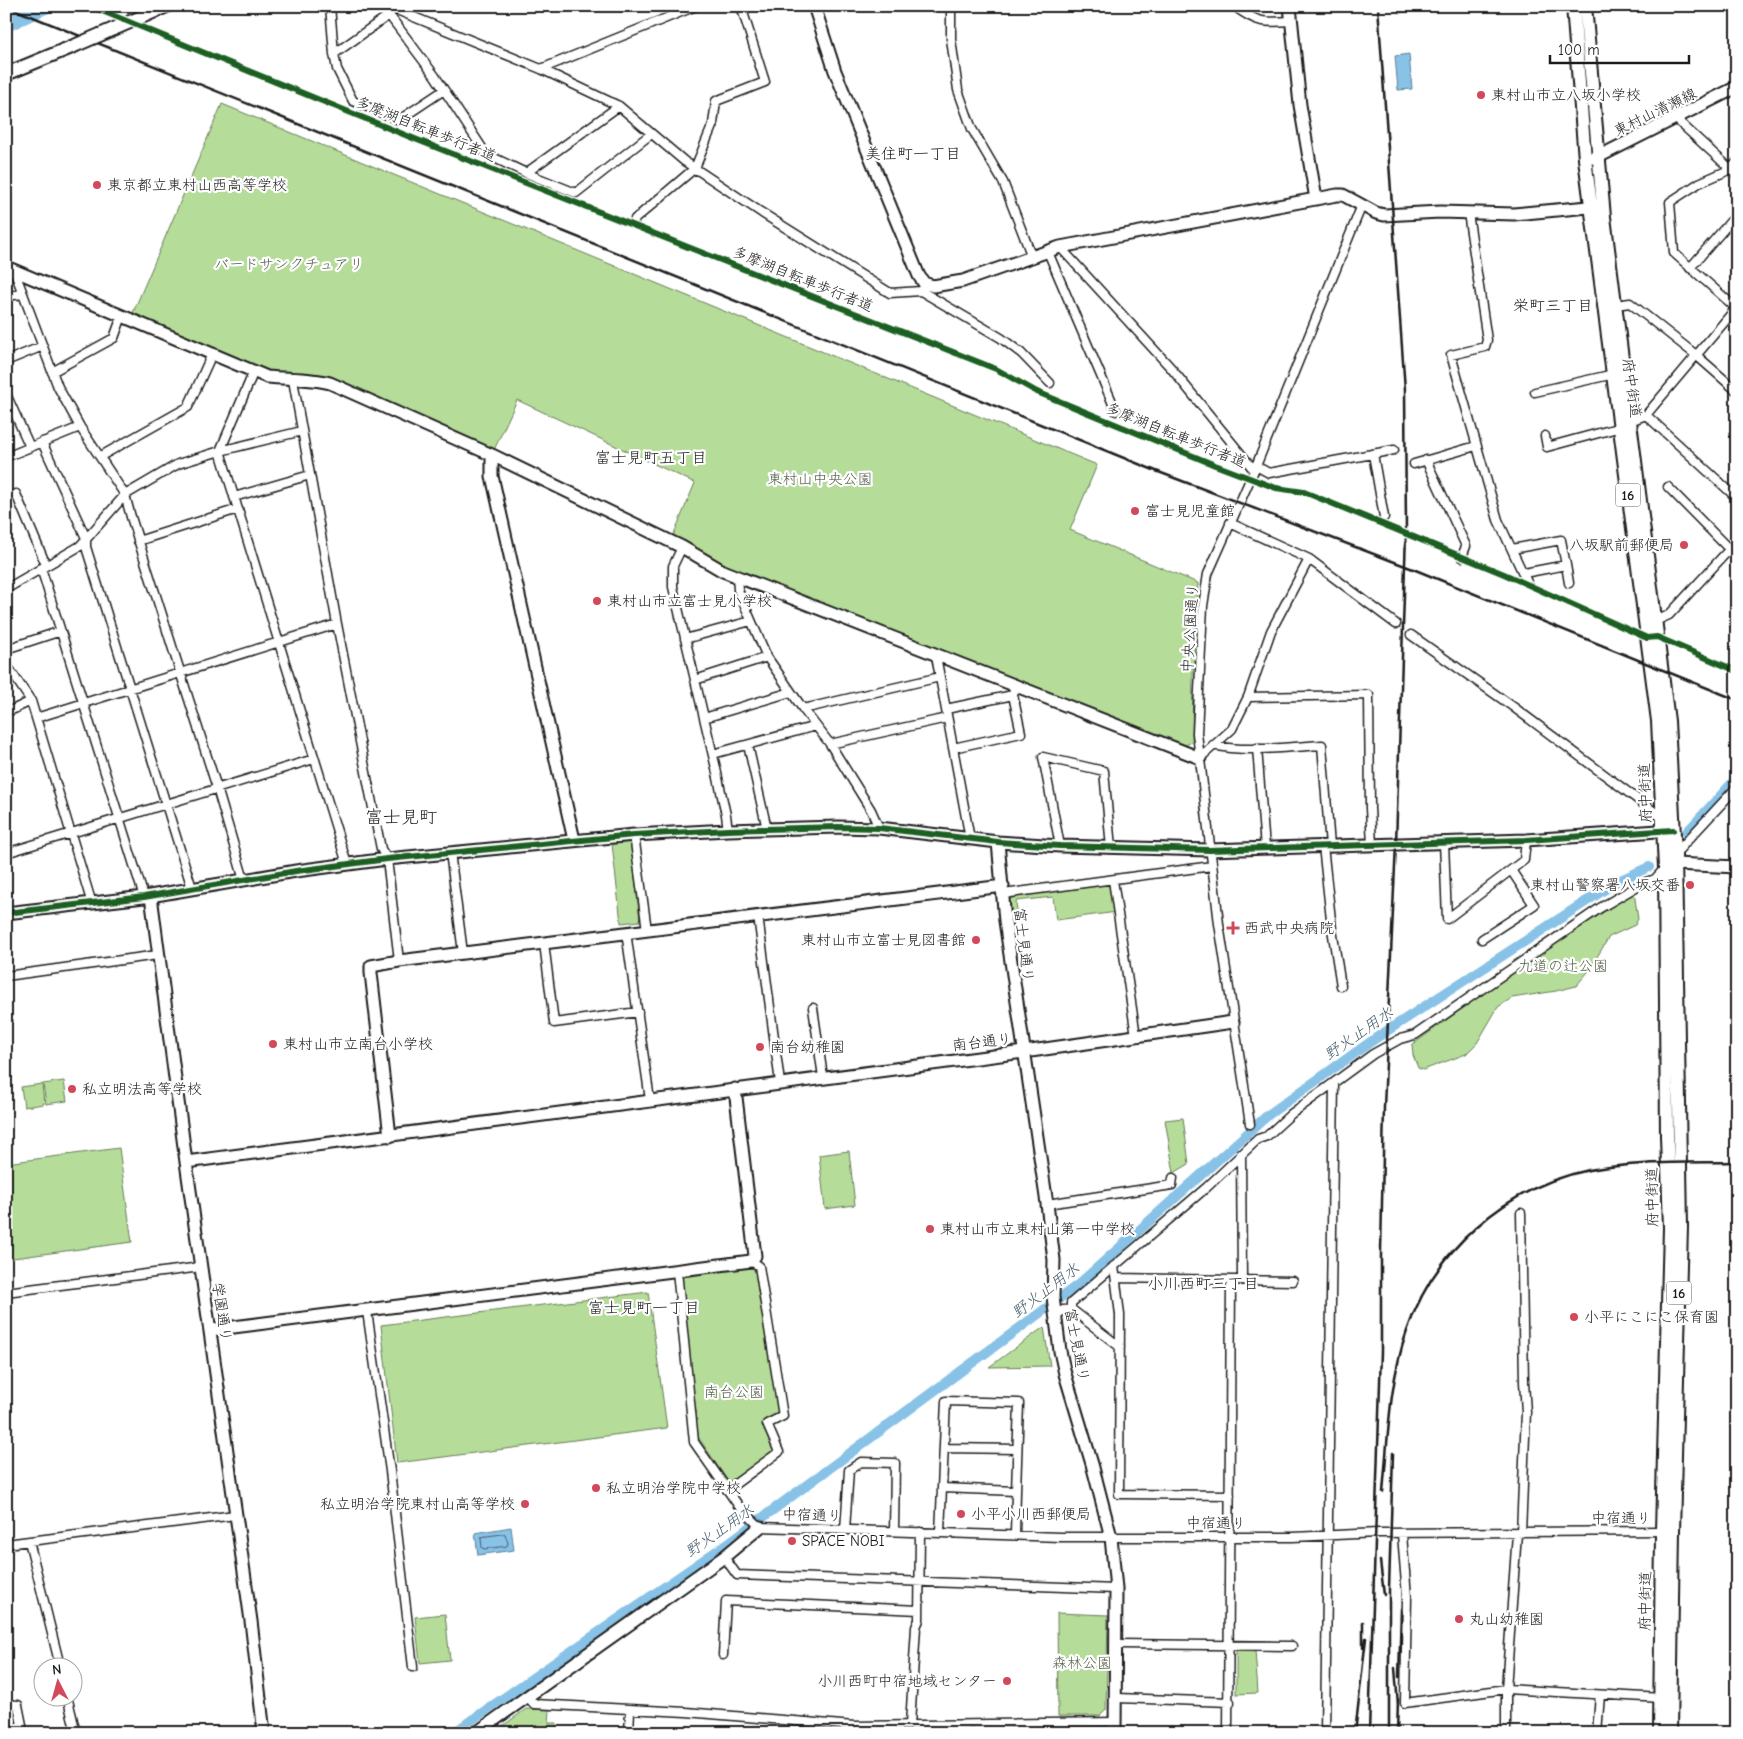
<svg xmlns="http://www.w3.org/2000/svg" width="1743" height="1739" font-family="'Comic Neue','Klee One',sans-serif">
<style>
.green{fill:#b5dc98;stroke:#687c5a}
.water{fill:#88c2e7;stroke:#5d8096}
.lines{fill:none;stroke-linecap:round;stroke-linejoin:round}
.shore{stroke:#475e6d;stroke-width:1}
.canal{stroke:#88c2e7;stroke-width:10}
.river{stroke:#88c2e7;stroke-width:16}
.street-casing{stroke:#1c1c1c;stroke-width:11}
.secondary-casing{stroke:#1c1c1c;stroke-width:15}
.primary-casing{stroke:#1c1c1c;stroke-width:16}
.street{stroke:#fff;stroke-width:8}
.secondary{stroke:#fff;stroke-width:11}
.primary{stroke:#fff;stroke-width:12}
.rail{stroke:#1c1c1c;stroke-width:2.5}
.primary-bridge-casing{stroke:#1c1c1c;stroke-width:16;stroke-linecap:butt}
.primary-bridge{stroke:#fff;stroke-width:12}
.cycleway-casing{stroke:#fff;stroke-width:9}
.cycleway{stroke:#1b5e20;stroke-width:6}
.poi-dot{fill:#d1495b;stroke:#fff;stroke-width:2}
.labels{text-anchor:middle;stroke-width:4.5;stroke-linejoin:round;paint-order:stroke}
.shield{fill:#fff;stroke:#606060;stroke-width:1}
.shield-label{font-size:14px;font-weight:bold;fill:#1c1c1c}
.poi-label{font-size:15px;fill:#1c1c1c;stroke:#fff;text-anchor:start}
.street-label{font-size:15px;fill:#1c1c1c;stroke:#fff}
.park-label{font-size:15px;fill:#525f47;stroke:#fff}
.neighbourhood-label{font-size:16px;fill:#1c1c1c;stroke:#fff}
.water-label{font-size:16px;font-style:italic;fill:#475e6d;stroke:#fff}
.quarter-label{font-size:18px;fill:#1c1c1c;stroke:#fff}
</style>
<rect width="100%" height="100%" fill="#fff"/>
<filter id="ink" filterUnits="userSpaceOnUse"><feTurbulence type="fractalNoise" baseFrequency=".02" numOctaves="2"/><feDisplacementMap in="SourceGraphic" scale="10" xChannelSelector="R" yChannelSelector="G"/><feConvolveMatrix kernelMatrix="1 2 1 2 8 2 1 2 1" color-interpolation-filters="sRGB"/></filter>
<g filter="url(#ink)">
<path class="green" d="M1394,6h64l-59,7z
M222,104l875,361 -27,65 128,53 -5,92 -1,66 -9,6 -465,-182 -45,-29 22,-53 -178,-83 -23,50 -155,-68 -71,-8 -136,-59z
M631,842l9,79 -19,2 -9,-79z
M1113,880l4,32 -61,8 -3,-23 -37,4 1,11 -13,1 -1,-19z
M1634,892l4,27 -3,6 -26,12 -21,35 -12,14 -20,5 -44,7 -14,9 -21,36 -11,11 -43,16 -5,-2 -5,-13 -1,-10 92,-67z
M64,1081l3,20 -21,3 -3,-20z
M42,1084l2,20 -20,3 -3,-20z
M1183,1118l6,46 -15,9 -9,-53z
M119,1148l13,94 -126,17v-96z
M849,1151l6,54 -30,4 -6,-54z
M750,1267l5,3 24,144 -17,8 13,29 -45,33 -32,-47 -17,-160z
M648,1292l19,136 -270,35 -16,-138z
M1044,1327l6,39 -61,1z
M1057,1613l51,2 -2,95 -6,6h-42z
M445,1614l5,46 -30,3 -5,-46z
M1236,1649h19l3,44 -22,1z
M526,1709l24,1 -1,13h8l-1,10h-63z"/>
<path class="water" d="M1409,54l3,35 -14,1 -3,-34z
M511,1527l3,23 -36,5 -3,-22z"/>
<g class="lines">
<path class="shore" d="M505,1534l3,9 -1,3 -22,3 -3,-1 -1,-9 1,-2z"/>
<path class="canal" d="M1687,832l50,-54
M453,1733l278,-192 348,-257 189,-169 108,-77 240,-156 33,-15"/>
<path class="river" d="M6,24l39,-18"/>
<g class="street-casing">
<path id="street" d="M330,6l4,48 3,15 16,32 46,19 45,-30
M386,6l3,9 46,61 51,78 40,19 50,20 75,-59
M387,6l154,63 78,37 65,55 78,52 128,80 31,-2 6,-7
M951,6v33l7,51 14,39 31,53 29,75
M1234,6c23,17 29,17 57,15
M334,54l55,-39
M541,69l155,-63
M1676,119l61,56
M526,173l93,-67
M1468,213l19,127 -2,7 -34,8 47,165 29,62
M635,219l60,-51 18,-44 3,-23 49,-19 -24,-76
M1060,247l111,121 83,102
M1048,252l68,159
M1690,268l47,-54
M14,270l44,117 22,40 45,68 6,22 86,271 27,92
M921,291l80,47 20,15 29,30
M6,296l17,-2
M1615,305l15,-2 66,52 41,36
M1736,308l-62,-55 -4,-51 29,-19 32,-14 6,-7
M6,361l37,-15
M254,371l-34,80 127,413
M52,372l62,-34 8,-22
M293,380l44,244 44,225 6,10 12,102
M1535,392l79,-18
M6,394l24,53
M1646,415l91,83
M1545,436l2,11 74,-20 9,-6 16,-6 91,-108
M42,442l44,96v9l106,341
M1373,454l11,63
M101,456l87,-49 24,-53
M6,457l74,-30
M1426,460l40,86 -4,11
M1414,464l62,-18
M1256,466l13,7 125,-23
M1668,487l61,62
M234,497l76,-22
M6,499l10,-5 30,71
M138,541l100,-32
M682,547l-9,19v21l42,177 11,51 2,15
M1512,549l49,-9 5,25 -42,8
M1309,559l87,65
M1566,565l3,18
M41,568l103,329
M737,576l1,14 29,67 36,52 27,35 41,66 8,18
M6,589l74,-43 45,-51 53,-31 42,-13 82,-20
M1653,622l16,-7 68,-74
M1411,635l101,71 152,113
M685,639l66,-18
M6,649l55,-18
M936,656l34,183
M6,664l25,37 61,203
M695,680l72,-23
M1248,697l121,-2 1,113 2,37
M803,709l137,-32
M946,709l67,-14
M6,710h6l19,-9
M36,718l301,-94
M704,718l87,-26
M830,744l117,-26
M748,745l19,84
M1213,745c31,8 76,2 109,0l8,101
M953,748l68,-15 -8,-38 2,-8
M1257,748l8,100
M713,754l103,-28
M1200,758l32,-29 16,-32 23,-66 38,-72 -79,-36
M634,835l13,95
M1444,842l3,77 77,-59 2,-20
M1060,846l-17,-89 61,14 7,77
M1323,846l9,83 9,57
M450,852l13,101
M6,853l308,-94
M1674,855l63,-68
M1113,880l23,156
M1003,894l209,-28
M758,916l22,167
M626,932l24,168
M1482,939l52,-34 -23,-35
M544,943l10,80 84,-11
M6,976l152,-21
M813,1008l10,69
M1250,1124l-31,-200 -22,-191 6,-127 5,-32 48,-108 106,-261
M1241,1154l1,126
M1047,1204l125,-19 1,-7
M1114,1266l6,49 -1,179 111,1
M677,1271l17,171 44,63 22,22 300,10h233l85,-4 288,-2
M1116,1278l177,3
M6,1292l195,-25
M1071,1309v-6l136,-116 51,-48 9,-3 24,-22 82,-60 27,-15 15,-4 185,-127 41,-24 14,-5 11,-12
M367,1311l23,160 23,196
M1055,1317l8,-7 8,-1 49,38
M944,1448l73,1
M727,1490l52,-38 -12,-28 16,-8 -24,-150 -8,-5
M845,1530l4,-60 12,-8 34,1 -1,68
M940,1532l6,-131 73,2 -3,88 -74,-3
M1521,1533l5,-121 -2,-30 -3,-169
M1402,1534l5,63 -2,106 101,-14 156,9
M1015,1535l1,-44
M29,1541l31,125
M6,1544l229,-29
M724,1557l13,18 379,14
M1117,1644l175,2
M723,1655l3,-54 193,9
M67,1696l9,37
M527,1696l7,8 152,8 168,14 262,-4
M1117,1698l113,4
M6,1704l12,1 4,20 -16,5
M910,1725l6,-98 3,-7 1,-88
M629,1733l1,-23
M1228,1733l3,-453
M1325,1733l9,-650
M1506,1733v-44l11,-156
M1597,1733l3,-38"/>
</g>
<g class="secondary-casing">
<path id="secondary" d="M814,6l21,65 84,205 5,7 9,3 30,-5 97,-34 277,-52h6l33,18 8,2 56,-3 74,2 85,-8
M1290,6l10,99 16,94
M1592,158l6,-1 139,-70
M6,267l261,110c21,2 43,1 63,6l162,72 190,92 41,24 477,187
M492,455v21l82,364
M998,842l7,79 42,283 7,56 -1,37 7,54 5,23 27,90 19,73 5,52 -1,144
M1667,867l8,-3 62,3
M151,896l35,266 65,459 13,112
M6,913l138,-16 152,-26 91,-12 247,-24 94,-5 110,-3 41,1 119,14 62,4 150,4 316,-10 147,-10
M390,1136l-19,-163v-7l28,-5 604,-75
M186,1162l838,-110 209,-30
M210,1330l541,-69 4,-5 -20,-167
M476,1733l248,-176 36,-30"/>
</g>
<g class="primary-casing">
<path id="primary" d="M1573,6l12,153 73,562 7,147 2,268 3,92 -8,303 -2,202
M1585,6l19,211 64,504 7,133 6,373 -8,304 -3,202
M102,34l65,-28
M6,74l68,-28"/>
</g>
<use href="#street" class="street"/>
<use href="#secondary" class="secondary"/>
<use href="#primary" class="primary"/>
<path class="rail" d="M6,6l1150,465 257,98 324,131
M1383,1492c5,-53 6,-110 24,-161 27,-81 99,-144 182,-161 48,-9 99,-7 148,-8
M1380,1561l4,34
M1363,1647v-25
M1395,1668l3,38
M1399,1677l2,-68
M1355,1733l11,-95
M1369,1733l12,-382v-101l3,-143 12,-263 10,-311 -1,-143 -27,-384
M1389,1733v-144l4,-136
M1397,1733l1,-34"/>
<g class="primary-bridge-casing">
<path id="primary-bridge" d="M74,46l28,-12"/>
</g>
<use href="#primary-bridge" class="primary-bridge"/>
<g class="cycleway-casing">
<path id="cycleway" d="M90,6l325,133 581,230 41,23 178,73 61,23 28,4 10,4 190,78 143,64 10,-1 80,34
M6,913l138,-16 152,-26 91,-12 247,-24 94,-5 110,-3 41,1 119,14 62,4 150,4 316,-10 147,-10"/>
</g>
<use href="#cycleway" class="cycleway"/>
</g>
</g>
<g class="poi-dot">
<circle cx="1481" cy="95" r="5"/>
<circle cx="97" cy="185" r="5"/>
<circle cx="1135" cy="511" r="5"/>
<circle cx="1684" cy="545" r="5"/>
<circle cx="597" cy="601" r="5"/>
<circle cx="1690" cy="885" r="5"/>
<path d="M1230.5 920.5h5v5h5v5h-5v5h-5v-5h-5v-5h5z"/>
<circle cx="976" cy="940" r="5"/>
<circle cx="273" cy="1044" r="5"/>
<circle cx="760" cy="1047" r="5"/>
<circle cx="72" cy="1089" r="5"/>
<circle cx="930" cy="1229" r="5"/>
<circle cx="1574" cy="1317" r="5"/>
<circle cx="596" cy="1488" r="5"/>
<circle cx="525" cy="1504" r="5"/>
<circle cx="961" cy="1514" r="5"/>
<circle cx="792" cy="1541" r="5"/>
<circle cx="1459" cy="1619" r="5"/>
<circle cx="1007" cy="1681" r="5"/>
</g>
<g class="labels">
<g class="shield">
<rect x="1615.5" y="483.5" width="25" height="23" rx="4"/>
<rect x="1666.5" y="1281.5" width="25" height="23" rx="4"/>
</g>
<g class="shield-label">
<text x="1628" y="500">16</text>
<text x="1679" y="1298">16</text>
</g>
<g class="poi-label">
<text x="1491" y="100">東村山市立八坂小学校</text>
<text x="107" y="190">東京都立東村山西高等学校</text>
<text x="1145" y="516">富士見児童館</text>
<text x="1674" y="550" text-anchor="end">八坂駅前郵便局</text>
<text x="607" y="606">東村山市立富士見小学校</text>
<text x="1680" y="890" text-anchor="end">東村山警察署八坂交番</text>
<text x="1244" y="933">西武中央病院</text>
<text x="966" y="945" text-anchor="end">東村山市立富士見図書館</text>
<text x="283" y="1049">東村山市立南台小学校</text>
<text x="770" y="1052">南台幼稚園</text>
<text x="82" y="1094">私立明法高等学校</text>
<text x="940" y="1234">東村山市立東村山第一中学校</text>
<text x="1584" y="1322">小平にこにこ保育園</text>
<text x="606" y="1493">私立明治学院中学校</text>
<text x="515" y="1509" text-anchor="end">私立明治学院東村山高等学校</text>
<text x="971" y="1519">小平小川西郵便局</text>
<text x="802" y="1546">SPACE NOBI</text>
<text x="1469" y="1624">丸山幼稚園</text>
<text x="997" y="1686" text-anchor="end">小川西町中宿地域センター</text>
</g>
<g class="street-label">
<text transform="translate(1655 112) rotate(-26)" y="5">東村山清瀬線</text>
<text transform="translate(426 129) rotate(22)" y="5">多摩湖自転車歩行者道</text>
<text transform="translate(803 279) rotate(22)" y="5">多摩湖自転車歩行者道</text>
<text transform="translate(1632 388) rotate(82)" y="5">府中街道</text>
<text transform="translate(1176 435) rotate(22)" y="5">多摩湖自転車歩行者道</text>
<text transform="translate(1190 628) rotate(-86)" y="5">中央公園通り</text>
<text transform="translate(1645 793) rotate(-92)" y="5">府中街道</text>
<text transform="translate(1024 945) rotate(83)" y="5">富士見通り</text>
<text transform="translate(982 1042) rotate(-7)" y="5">南台通り</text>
<text transform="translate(1652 1197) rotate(-91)" y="5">府中街道</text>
<text transform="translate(222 1312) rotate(82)" y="5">学園通り</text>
<text transform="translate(1077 1345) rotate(79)" y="5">富士見通り</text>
<text transform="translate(812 1515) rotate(2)" y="5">中宿通り</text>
<text x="1621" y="1523">中宿通り</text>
<text x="1216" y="1528">中宿通り</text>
<text transform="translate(1645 1601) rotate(-89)" y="5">府中街道</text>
</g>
<g class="park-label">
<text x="289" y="269">バードサンクチュアリ</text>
<text x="820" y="484">東村山中央公園</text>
<text x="1563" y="971">九道の辻公園</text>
<text x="734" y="1397">南台公園</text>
<text x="1082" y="1668">森林公園</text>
</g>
<g class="neighbourhood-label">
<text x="913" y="159">美住町一丁目</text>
<text x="1553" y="311">栄町三丁目</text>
<text x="651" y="463">富士見町五丁目</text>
<text x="1203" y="1289">小川西町三丁目</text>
<text x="644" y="1313">富士見町一丁目</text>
</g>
<g class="water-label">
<text transform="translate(1358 1033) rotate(-35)" y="6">野火止用水</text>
<text transform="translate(1045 1290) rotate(-37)" y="6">野火止用水</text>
<text transform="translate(719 1530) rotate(-35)" y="6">野火止用水</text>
</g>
<g class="quarter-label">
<text x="401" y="823">富士見町</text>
</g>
</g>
<rect width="1743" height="1739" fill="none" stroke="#fff" stroke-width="25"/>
<rect x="12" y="12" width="1718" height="1714" fill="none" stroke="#1c1c1c" stroke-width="2" filter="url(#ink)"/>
<g transform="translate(58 1682) rotate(354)"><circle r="24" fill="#ffffff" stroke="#a4a4a4"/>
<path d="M0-4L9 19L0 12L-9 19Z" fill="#d1495b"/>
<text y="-8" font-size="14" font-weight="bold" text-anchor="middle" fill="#1c1c1c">N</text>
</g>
<path d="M1550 55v8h139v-8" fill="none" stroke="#1c1c1c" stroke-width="2.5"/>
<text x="1558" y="55" font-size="15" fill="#1c1c1c" stroke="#ffffff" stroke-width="4" paint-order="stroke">100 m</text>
</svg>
